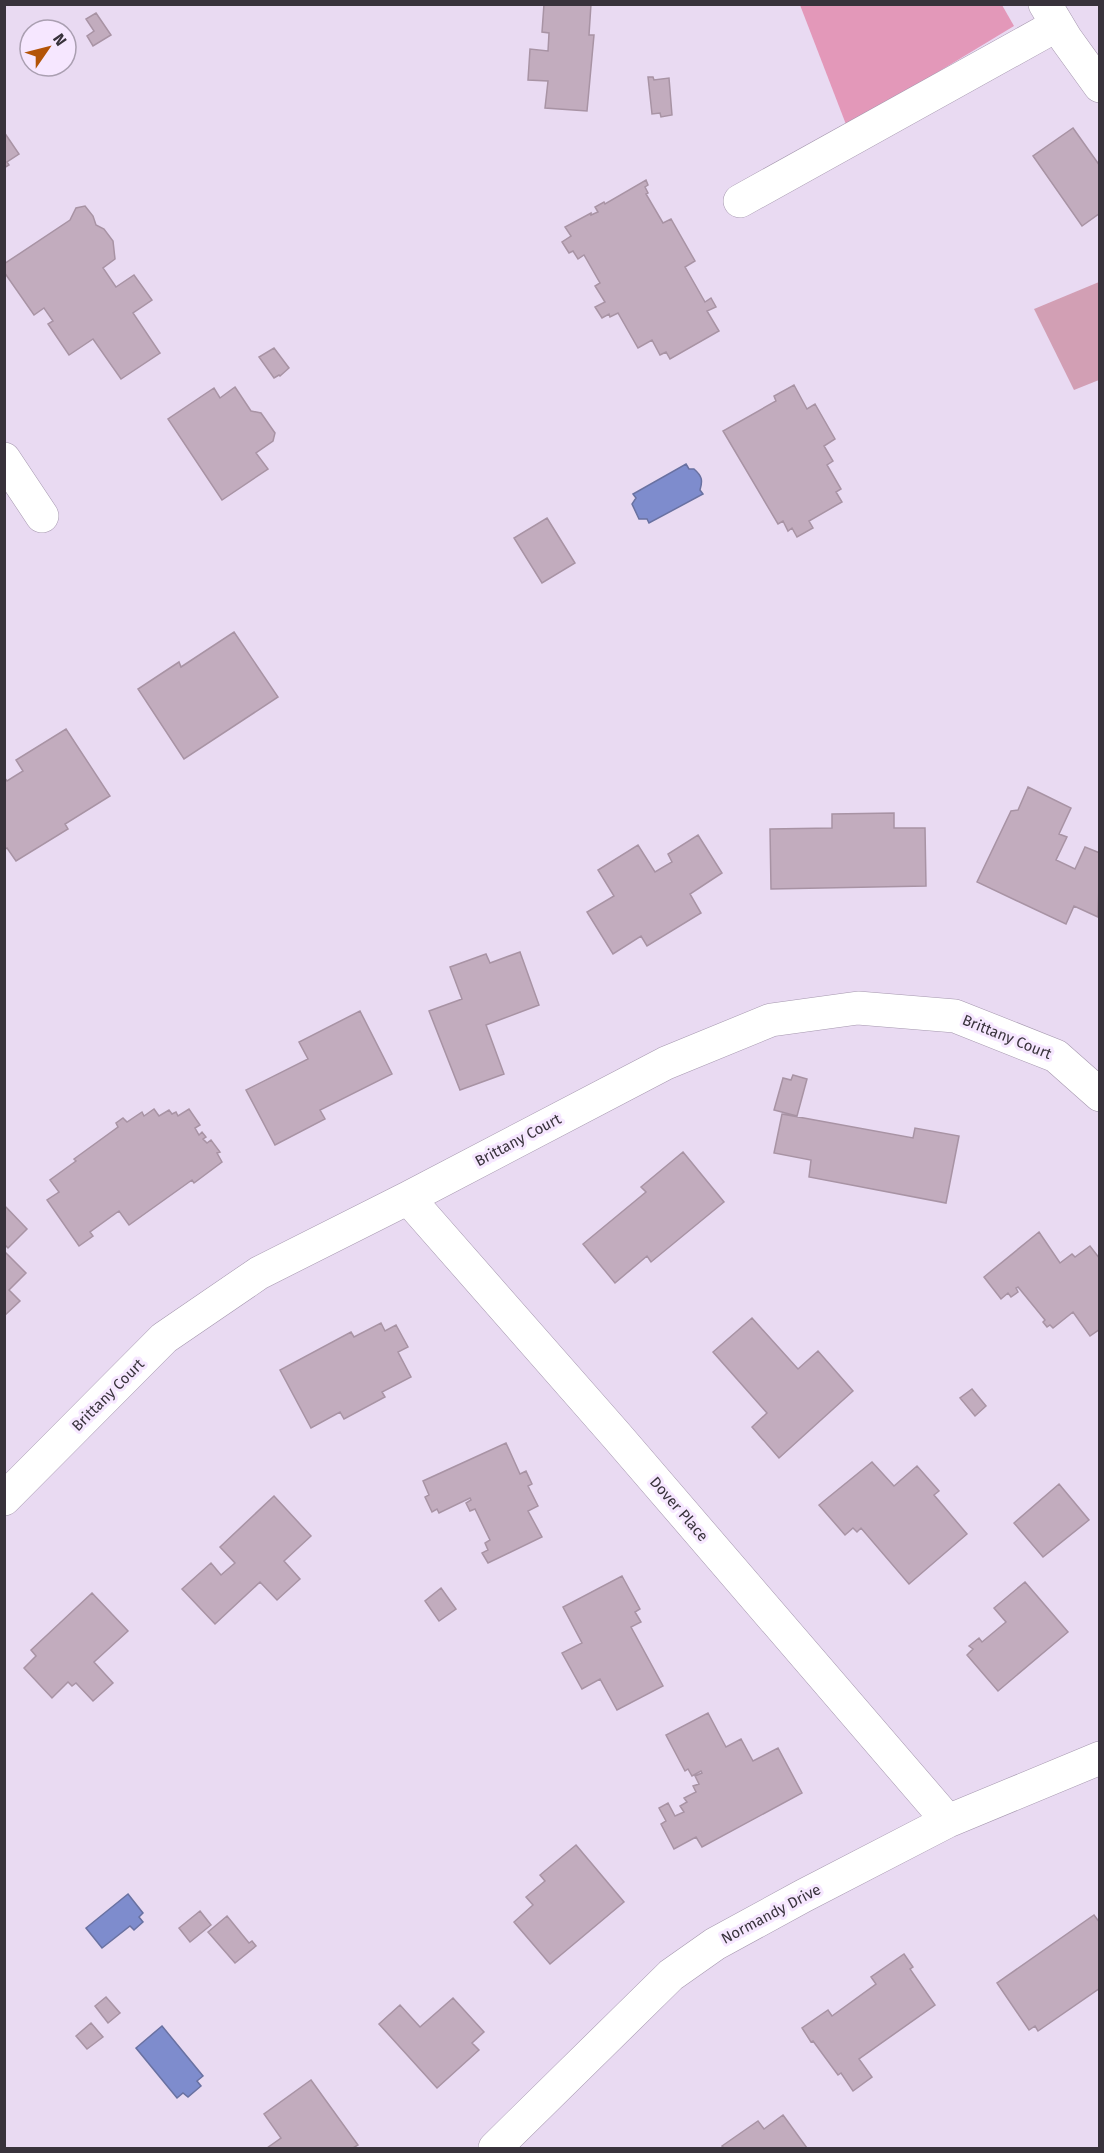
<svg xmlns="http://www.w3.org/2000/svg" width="1104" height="2153" font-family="'Fira Sans',sans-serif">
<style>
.green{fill:#d29fb4}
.forest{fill:#e398b9}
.water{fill:#7e8ccd;stroke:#6971a1;stroke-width:1.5}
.building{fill:#c2acbe;stroke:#a893a4;stroke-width:1.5}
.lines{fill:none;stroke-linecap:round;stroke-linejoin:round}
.minor-casing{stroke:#a597ae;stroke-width:34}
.major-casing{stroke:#a597ae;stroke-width:34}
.minor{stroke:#fff;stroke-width:33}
.major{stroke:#fff;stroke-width:33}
.labels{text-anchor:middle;stroke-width:6;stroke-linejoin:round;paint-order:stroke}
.street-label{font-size:15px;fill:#38323b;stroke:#f6e7ff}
</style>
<rect width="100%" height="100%" fill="#e9daf2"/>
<path class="green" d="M1099,282v98l-25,10 -40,-81z"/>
<path class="forest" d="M800,5h202l12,21 -167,101z"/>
<path class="water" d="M686,464l3,5h5c8,7 9,11 6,21l3,4 -54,29 -2,-4h-8l-7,-15 4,-6 -3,-4z
M128,1894l15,19 -4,4 4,5 -9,8 -4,-4 -28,22 -16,-20z
M162,2026l41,50 -6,5 4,5 -13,11 -5,-4 -6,5 -41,-50z"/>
<path class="building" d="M544,4h47l-2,31h5l-7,76 -42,-3 3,-27 -20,-1 2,-31 18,2 1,-18 -7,-1z
M96,13l15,22 -18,11 -6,-10 7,-5 -8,-12z
M648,77h5l1,3 15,-2 3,37 -11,2 -1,-4 -8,1z
M1073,128l27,38v47l-18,13 -49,-70z
M4,132l15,22 -12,8 2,3 -5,3z
M646,180l2,5 -3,2 3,6 -2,1 17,29 8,-4 24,42 -10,6 20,35 6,-4 5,9 -9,4 12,20 -49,28 -4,-7 -6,3 -8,-15 -14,8 -20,-35 -8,4 -1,-3 -7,4 -7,-11 10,-5 -10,-16 5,-3 -16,-28 -6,4 -5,-8 -4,2 -7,-11 9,-6 -6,-9 26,-14v2l7,-3 -3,-5 9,-5 1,2z
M85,206l8,10 3,9 8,4 9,12 2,18 -12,9 13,19 18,-12 18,25 -19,13 27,40 -39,26 -28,-40 -24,16 -21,-31 5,-3 -9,-13 -10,7 -30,-43v-8l66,-44 6,-12z
M274,348l15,20 -9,8 -1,-1 -5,3 -15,-21z
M794,385l13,24 8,-5 20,35 -11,7 9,15 -6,4 14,24 -5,3 6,10 -33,19 4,7 -16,9 -5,-9 -4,3 -5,-10 -5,3 -55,-93 53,-30 -2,-5z
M235,387l16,24 10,2 14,20 -2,8 -17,12 12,16 -46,31 -54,-81 46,-31 6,10z
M547,518l28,45 -33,20 -28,-45z
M234,632l44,65 -94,62 -46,-70 41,-27 2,5z
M66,729l44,67 -45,28 3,5 -52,32 -9,-13 -3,2v-73l3,4 16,-10 -7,-11z
M1028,787l43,21 -12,26 8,3 -11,23 19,9 10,-22 15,6 -2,64 -24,-11 -8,18 -89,-42 34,-71 7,-1z
M894,813v15h31l1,58 -155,3 -1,-60 62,-1v-14z
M698,835l24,38 -32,21 11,19 -54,33 -6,-10 -28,18 -26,-42 27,-16 -16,-26 40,-25 17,27 17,-10 -4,-8z
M520,952l19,53 -53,20 18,49 -44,16 -31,-79 33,-12 -12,-32 36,-13 4,9z
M360,1011l32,63 -72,36 5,9 -50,26 -29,-55 62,-31 -9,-17z
M793,1075l14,4 -10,37 -23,-6 9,-32 8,2z
M154,1109l5,7 10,-6 3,4 4,-2 2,4 11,-7 11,16 -5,3 4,7 3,-3 4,5 -3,2 4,4 4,-3 9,12 -3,1 5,9 -28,21 -2,-3 -63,45 -10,-14 -29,21 3,4 -14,10 -32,-46 12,-8 -9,-12 26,-19 -2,-2 44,-32 -2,-4 7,-5 4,4 15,-10 2,4z
M782,1114l131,24 2,-10 44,8 -13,67 -137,-26 2,-17 -37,-7z
M683,1152l41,50 -73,60 -4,-6 -32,27 -32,-39 63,-52 -5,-5z
M4,1205l23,24 -19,19 -4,-4z
M1039,1232l21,31 12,-9 3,3 15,-11 10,13v70l-10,7 -17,-24 -20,16 -3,-3 -3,2 -4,-5 2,-2 -27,-33 -2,1 2,4 -7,5 -3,-4 -7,6 -17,-22z
M4,1251l22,22 -17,17 11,11 -16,15z
M752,1318l46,51 20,-18 35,40 -74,67 -27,-31 15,-14 -54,-61z
M381,1323l4,8 11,-6 12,22 -10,5 13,25 -29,15 3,5 -41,22 -4,-7 -29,16 -31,-58 71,-38 3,5z
M972,1389l14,17 -11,10 -15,-18z
M506,1443l14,31 6,-3 6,13 -4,2 10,20 -10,5 14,26 -54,26 -6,-10 6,-3 -3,-7 5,-3 -15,-31 -5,2 -4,-8 5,-3 -1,-2 -31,15 -2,-4 -5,3 -7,-15 4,-2 -6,-14z
M872,1462l22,24 23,-20 22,25 -5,4 33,39 -58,50 -48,-56 -4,4 -4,-4 -8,7 -26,-30z
M1059,1484l30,36 -46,37 -29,-34z
M274,1496l37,40 -27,25 16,18 -23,21 -17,-18 -45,42 -33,-35 29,-26 10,12 14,-12 -15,-16z
M622,1576l18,33 -5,3 6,10 -10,5 32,59 -46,24 -17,-31 -18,10 -20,-36 20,-10 -19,-36z
M1025,1582l43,50 -70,59 -31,-36 6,-6 -4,-3 10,-8 3,4 24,-20 -12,-14z
M441,1588l15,21 -17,12 -14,-20z
M92,1593l36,38 -34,31 19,21 -20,18 -17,-18 -4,3 -4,-4 -16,16 -28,-30 12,-12 -5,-6z
M708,1713l18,34 15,-8 12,22 25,-13 24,45 -100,54 -6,-10 -22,12 -13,-25 5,-3 -7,-13 9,-5 7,13 9,-4 -4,-6 7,-4 -3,-4 12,-6 -3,-6 6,-2 -4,-8 7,-3 -1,-2 -9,5 -4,-7 -3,2 -19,-36z
M576,1845l48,57 -74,62 -36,-42 19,-17 -7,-8 19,-16 -5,-6z
M200,1911l11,14 -21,17 -11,-14z
M1094,1915l6,8v65l-62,43 -3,-5 -6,4 -32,-47z
M227,1916l22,27 3,-2 4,5 -21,17 -27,-31z
M904,1954l9,13 -3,2 25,36 -76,54 13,18 -19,14 -12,-18 -3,2 -25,-34 -2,1 -9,-14 26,-18 4,6 44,-32 -5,-7z
M106,1997l14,16 -12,10 -13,-17z
M453,1998l31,34 -12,11 7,7 -42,38 -58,-64 21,-19 20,22z
M91,2023l12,14 -16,12 -11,-13z
M311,2080l47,65 -5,3h-86l14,-10 -17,-24z
M783,2115l24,33h-83l-2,-2 36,-25 6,8z"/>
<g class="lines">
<g class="minor-casing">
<path id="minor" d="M740,201l317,-176
M4,459l38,57
M408,1198l208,237 332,386
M4,1499l160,-161 95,-65 149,-75 258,-135 105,-43 87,-12 97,8 101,40 44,39
M495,2148l176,-173 44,-31 88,-48 145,-75 152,-63"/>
</g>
<g class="major-casing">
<path id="major" d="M1045,4l21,35 34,47"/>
</g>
<use href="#minor" class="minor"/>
<use href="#major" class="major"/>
</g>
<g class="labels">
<g class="street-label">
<text transform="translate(1007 1037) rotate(22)" y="5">Brittany Court</text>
<text transform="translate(518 1140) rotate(-28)" y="5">Brittany Court</text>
<text transform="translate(108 1395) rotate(-45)" y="5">Brittany Court</text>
<text transform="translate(679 1509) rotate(49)" y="5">Dover Place</text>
<text transform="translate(771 1914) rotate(-28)" y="5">Normandy Drive</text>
</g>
</g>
<rect width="1104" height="2153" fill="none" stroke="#38323b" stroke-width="12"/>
<g transform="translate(48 48) rotate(55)"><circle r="28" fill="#f6e7ff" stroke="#aa9fb1" stroke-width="1.5"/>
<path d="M0-4.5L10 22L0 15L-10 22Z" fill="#b35407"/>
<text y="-9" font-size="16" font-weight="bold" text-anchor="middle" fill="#38323b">N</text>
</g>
</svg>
